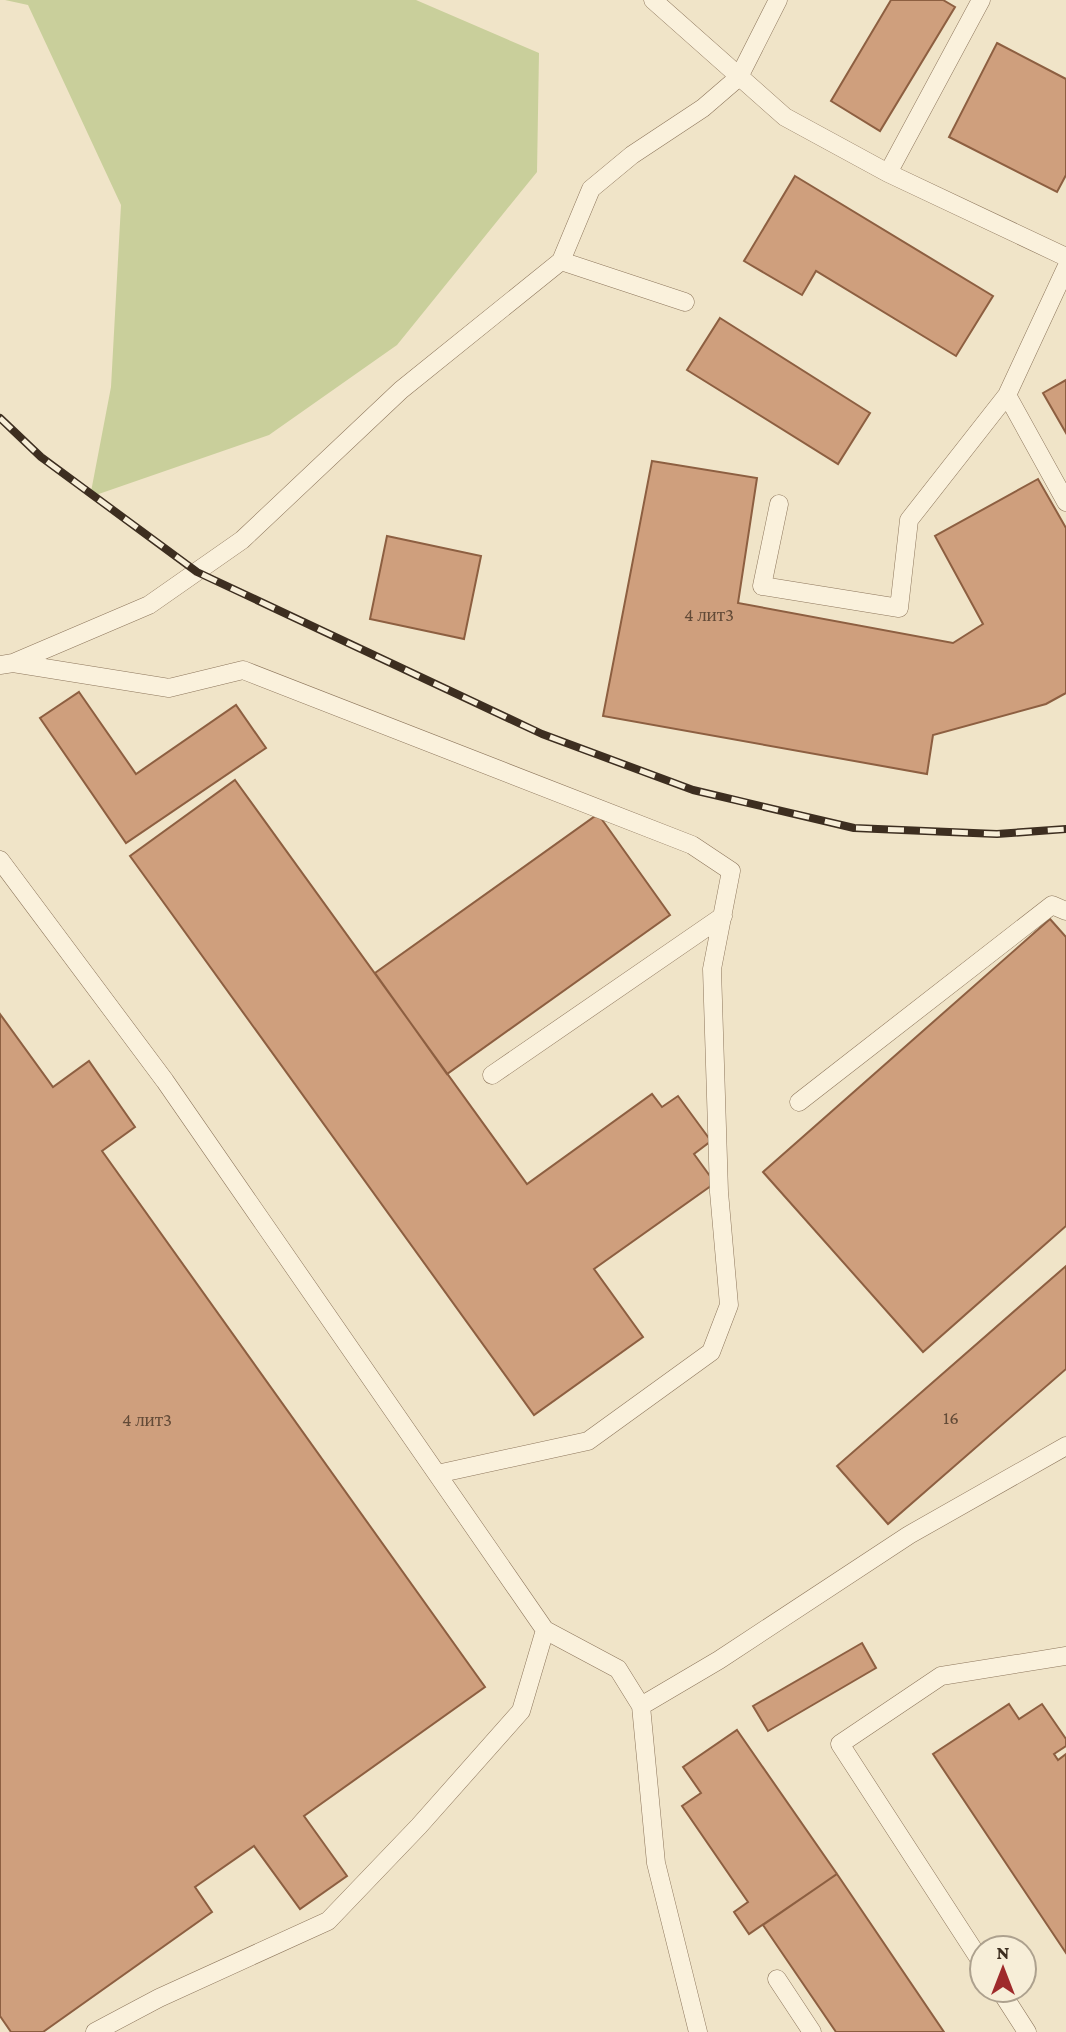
<svg xmlns="http://www.w3.org/2000/svg" width="1066" height="2032" font-family="'Crimson Pro',serif">
<style>
.green{fill:#c9cf9b}
.building{fill:#cf9f7d;stroke:#8d5f41;stroke-width:2}
.lines{fill:none;stroke-linecap:round;stroke-linejoin:round}
.service-casing{stroke:#8d765c;stroke-width:19}
.service{stroke:#faf1dc;stroke-width:18}
.rail-casing{stroke:#3d2e20;stroke-width:8}
.rail{stroke:#f7eed8;stroke-width:5;stroke-dasharray:16;stroke-linecap:butt}
.labels{text-anchor:middle;stroke-width:6;stroke-linejoin:round;paint-order:stroke}
.number-label{font-size:19px;fill:#624a37}
</style>
<rect width="100%" height="100%" fill="#f0e4c8"/>
<path class="green" d="M5,0h411l123,53 -2,119 -140,173 -128,90 -179,62 21,-110 10,-182 -93,-200z"/>
<path class="building" d="M891,0h52l12,7 -75,124 -49,-30z
M997,43l69,36v96l-9,17 -108,-55z
M795,176l198,120 -37,60 -140,-85 -14,24 -58,-34z
M720,318l150,95 -32,51 -151,-94z
M1066,380v53l-23,-40z
M652,461l105,17 -19,125 215,40 30,-19 -48,-88 103,-57 28,49v165l-20,11 -113,31 -6,39 -324,-58z
M387,536l94,20 -17,83 -94,-20z
M79,692l57,82 100,-69 30,43 -140,95 -86,-125z
M235,780l292,404 125,-90 10,13 16,-11 33,45 -17,13 21,29 -121,86 49,68 -109,78 -404,-559z
M598,814l72,101 -223,159 -72,-101z
M1050,919l16,18v289l-143,126 -160,-180z
M0,1014l53,73 36,-26 46,66 -33,24 383,536 -181,129 43,60 -47,33 -46,-63 -59,41 17,25 -169,120h-32l-11,-16z
M1066,1266v103l-178,155 -51,-58z
M862,1643l14,25 -108,63 -15,-25z
M1009,1704l10,15 23,-15 24,35v7l-12,8 4,6 8,-6v199l-133,-199z
M737,1730l100,144 -88,60 -15,-22 14,-10 -66,-96 19,-13 -18,-26z
M837,1874l107,158h-108l-73,-107z"/>
<g class="lines">
<g class="service-casing">
<path id="service" d="M653,0l132,117 103,56
M981,0l-93,173 178,84
M561,261l30,-72 41,-34 71,-47 36,-31 39,-77
M1066,268l-59,127 59,107
M779,504l-17,82 137,22 10,-88 98,-125
M13,663l136,-58 93,-65 159,-150 160,-129 124,41
M0,665l13,-2 156,25 74,-18 449,175 39,26 -19,98 7,223 10,113 -18,47 -123,89 -151,33
M0,860l165,221 380,549 73,39 23,37 15,157 42,169
M492,1075l231,-159
M799,1102l253,-197 14,6
M641,1706l78,-46 190,-125 157,-89
M982,1963l-142,-219 101,-68 125,-20
M777,1979l35,53
M1000,1990l27,42
M95,2032l64,-34 169,-77 91,-95 102,-115 24,-81"/>
</g>
<use href="#service" class="service"/>
<g class="rail-casing">
<path id="rail" d="M0,418l41,39 156,115 345,162 151,56 161,38 143,6 69,-5"/>
</g>
<use href="#rail" class="rail"/>
</g>
<g class="labels">
<g class="number-label">
<text x="709" y="621">4 лит3</text>
<text x="951" y="1424">16</text>
<text x="147" y="1426">4 лит3</text>
</g>
</g>
<g transform="translate(1003 1969)"><circle r="33" fill="#f7eed8" stroke="#ada18e" stroke-width="2"/>
<path d="M0-5L12 26L0 18L-12 26Z" fill="#9e2a2b"/>
<text y="-10" font-size="19" font-weight="bold" text-anchor="middle" fill="#3d2e20">N</text>
</g>
</svg>
